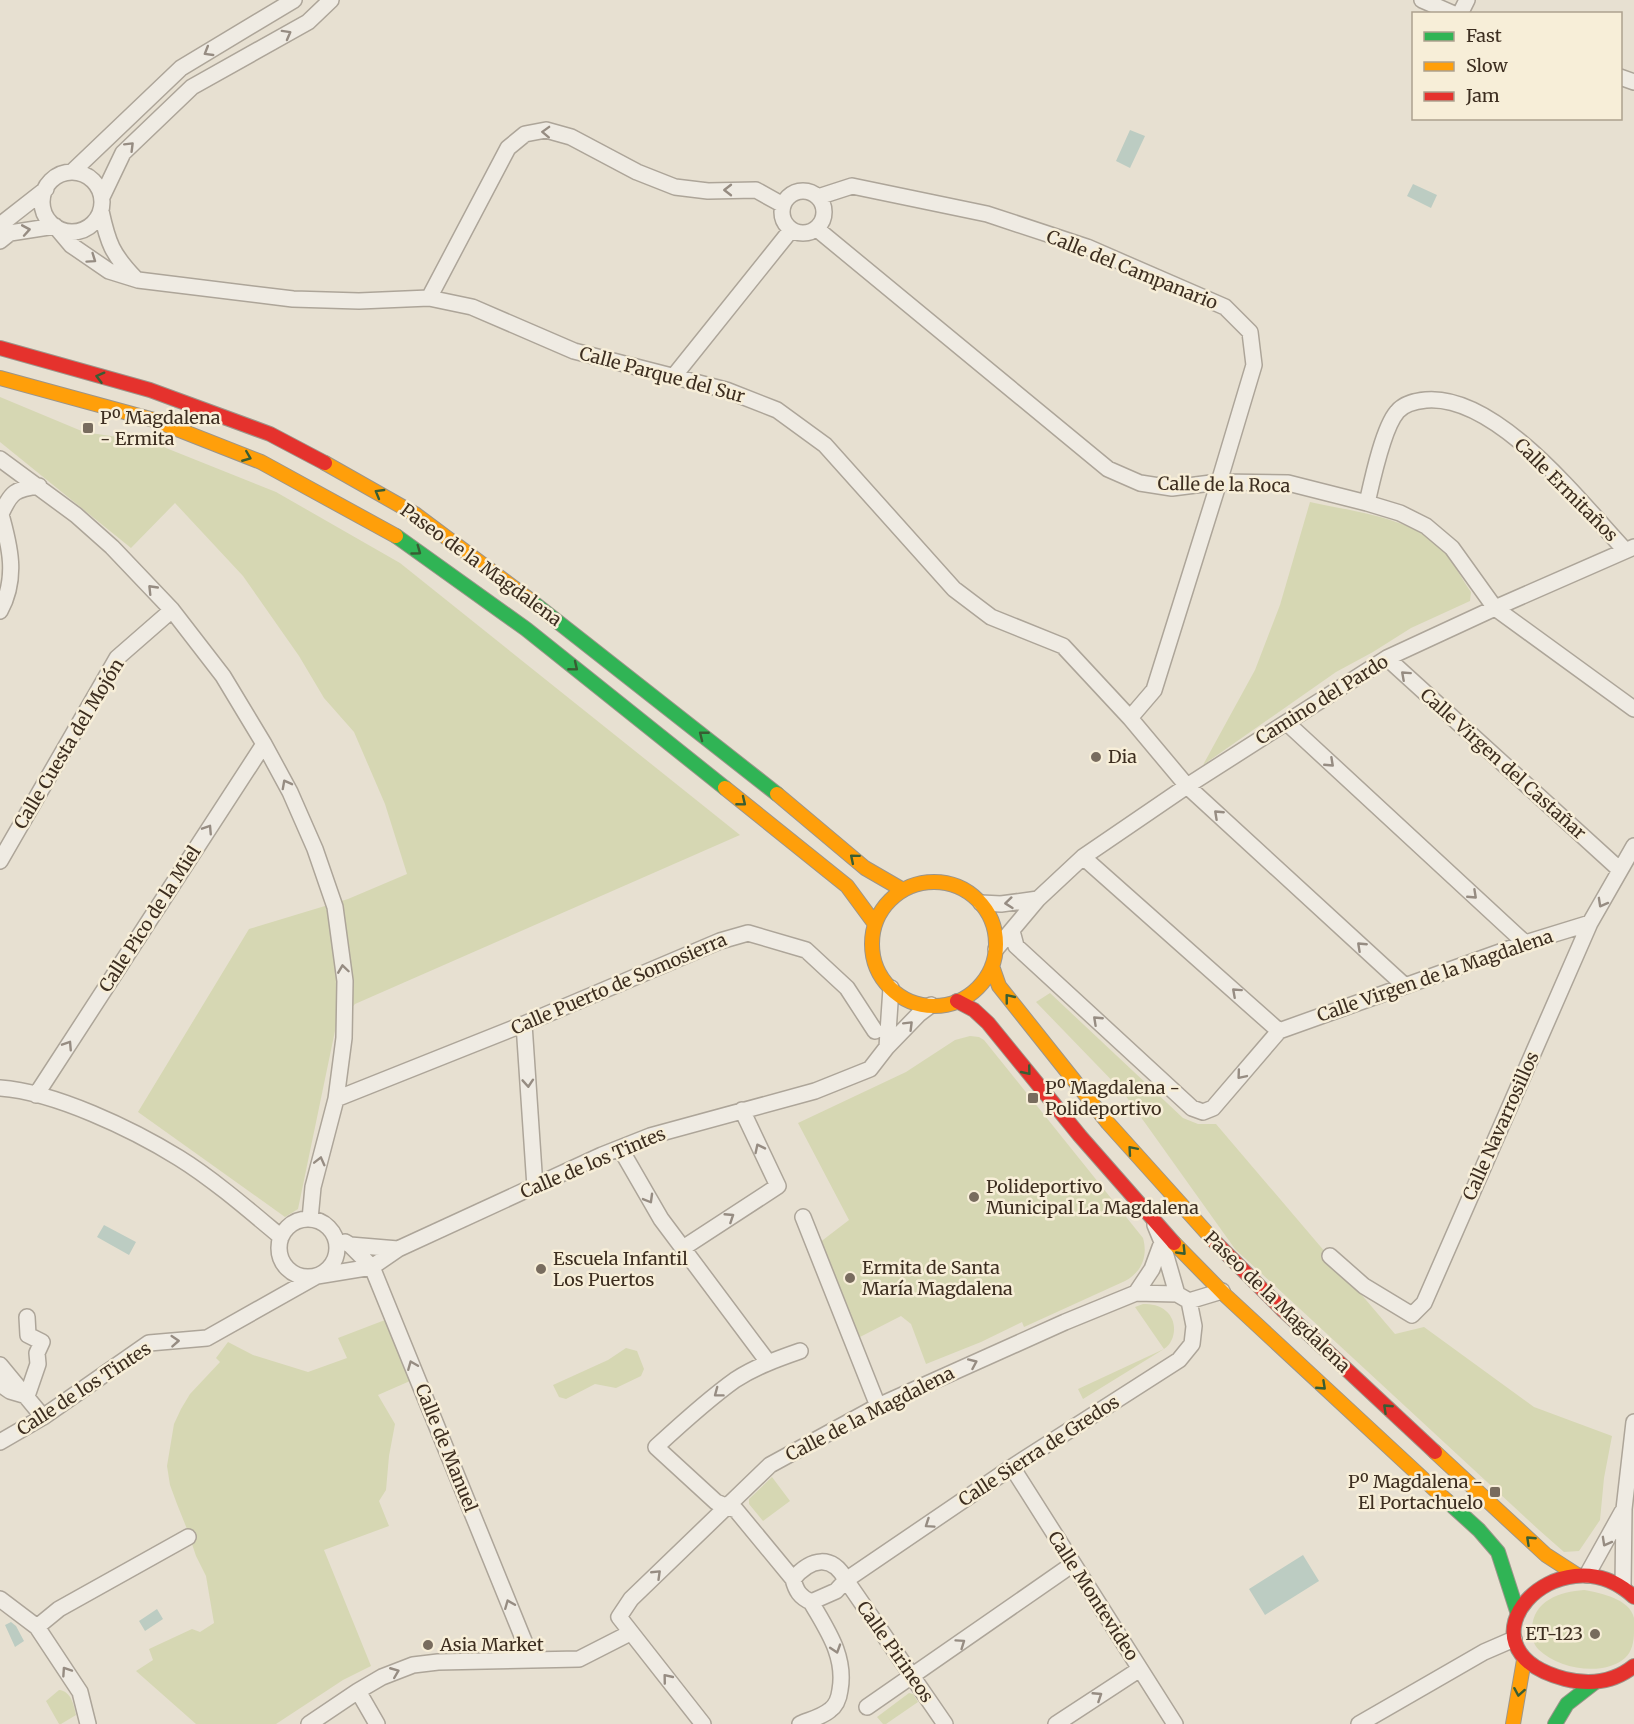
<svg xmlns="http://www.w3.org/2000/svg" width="1634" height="1724" font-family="Merriweather,serif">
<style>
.green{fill:#d6d7b3}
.water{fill:#bcccc2}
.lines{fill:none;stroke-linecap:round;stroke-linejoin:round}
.street-casing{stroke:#ada599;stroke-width:18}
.fast-casing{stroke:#9c958a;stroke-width:16}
.slow-casing{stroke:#9c958a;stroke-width:16}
.jam-casing{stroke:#9c958a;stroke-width:16}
.street{stroke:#efebe3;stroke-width:15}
.fast{stroke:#30b455;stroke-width:14}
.slow{stroke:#ff9f0a;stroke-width:14}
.jam{stroke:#e5322d;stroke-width:14}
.oneway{stroke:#968c82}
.oneway2{stroke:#385d33}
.poi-dot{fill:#786c5e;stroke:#f7eed8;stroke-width:2}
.labels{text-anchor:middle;stroke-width:5;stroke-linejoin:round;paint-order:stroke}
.street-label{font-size:18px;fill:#3d2e20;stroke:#f7eed8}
.poi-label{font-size:18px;fill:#3d2e20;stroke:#f7eed8;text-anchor:start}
</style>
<rect width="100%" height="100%" fill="#e7e0d1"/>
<path class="green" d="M0,397l84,35 67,10 125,50 124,71 340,272 -385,169 -19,22 -38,183 -13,8 -147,-105 111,-183 99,-30 59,-25 -22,-70 -31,-72 -30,-34 -25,-42 -56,-80 -68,-73 -44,45 -131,-106z
M1310,502c40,9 100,15 130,45 12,12 21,31 31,45l-1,9 -59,27 -38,24 -37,20 -133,93 52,-95 25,-65z
M1050,993l133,125 15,6h18l179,210 29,-7 110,80 78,29 -8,42 -4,42 -21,31 -15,1 -25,-22 -304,-281 -112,-157 -87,-90z
M970,1036l9,1 5,3 159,198c5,18 -1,34 -18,43l-101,46 -2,-5 -41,20 -55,22 -15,-40 -10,-8 -43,22 -39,-95 30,-23 -51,-97 108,-51 49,-32z
M1143,1304c8,0 17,1 23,7 12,10 10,30 -2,38l-81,50 -5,-10 86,-40 -29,-42z
M385,1320l25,61 -32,14 17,29 -6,32 -3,34 -7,11 10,25 -65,24 47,116 -28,14 -67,44h-80l-60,-53 17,-11 -4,-11 43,-20 8,3 14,-9 -8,-47 -10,-20 -9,-27 -10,-25 -7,-19 -3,-19 7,-42 7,-15 9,-15 30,-32 -4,-4 12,-16 25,13 55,17 39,-14 -9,-20z
M626,1348l11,3 7,18 -3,7 -25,12 -21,-4 -29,15 -7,-2 -6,-12 55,-25z
M772,1477l18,24 -27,20 -14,-17v-5z
M1584,1590c17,3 46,9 50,28 0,5 0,10 0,14 0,9 -2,20 -9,26 -22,19 -66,11 -86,-8 -6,-6 -7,-12 -7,-21 1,-29 28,-37 52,-39z
M59,1690c12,1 15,15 17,25l-15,9h-2l-13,-23z
M909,1693l4,1 5,8 -32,22h-3l-6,-7z"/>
<path class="water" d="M1130,130l15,6 -15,32 -14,-7z
M1413,184l24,11 -6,13 -24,-12z
M104,1225l32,17 -7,13 -32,-18z
M1303,1555l16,26 -54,34 -16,-26z
M157,1609l6,10 -18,12 -6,-10z
M11,1622l5,4 8,15 -9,6 -10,-22z"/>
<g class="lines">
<g class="street-casing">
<path id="street" d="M1422,0l32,14
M1460,14l7,-14
M1620,77l14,5
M72,172l109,-104 113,-68
M42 202a30 30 0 1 1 60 0a30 30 0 1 1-60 0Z
M782 212a21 21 0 1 1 42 0a21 21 0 1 1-42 0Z
M102,197l21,-44 69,-66 116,-65 23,-22
M818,197l34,-11 135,28 100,33 138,60 25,25 4,33 -35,117 -65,208 -24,28
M101,211c7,32 11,43 34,67
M0,225l46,-36
M817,229l291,240 32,14 32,5 47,-6 69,1 79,20 33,10 26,13 26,22 43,60 139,101
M0,241l10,-8 45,-7 16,19 38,26 29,9 155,19 66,2 70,-3 43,9 102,44 152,39 51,20 48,35 129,144 37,28 72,29 67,72 57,68 218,200
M429,298l79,-150 17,-14 21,-4 25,7 66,35 38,15 33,4 48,-1 27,15
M674,376l117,-146
M0,459l76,56 36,32 60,63 51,66 41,68 26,48 25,57 20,58 10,74 -1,57 -8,61 -23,88 -3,32
M1367,503c5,-22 16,-75 30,-91 7,-9 19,-11 29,-12 71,-6 155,103 199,150
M0,511c10,35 18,67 0,100
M1,514c10,-22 14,-25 38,-28
M1387,658l233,212
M1287,723l238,220
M1083,857l196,174
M0,861l117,-203 55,-48
M981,903l20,1 37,-5
M1012,931l4,15 176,162 11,4 10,-4 66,-77 246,-88 65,-20
M996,949l42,-50 45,-42 104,-71 200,-128 108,-50 139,-61
M524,1024l11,163
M887,1047l4,-59
M0,1088c55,4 132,41 179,70 34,21 71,53 102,79
M36,1095l228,-351
M336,1099l188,-75 196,-83 28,-8 58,17 41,38 28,43
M620,1148l41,71 107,143
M803,1217l75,189
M279 1248a29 29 0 1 1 58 0a29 29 0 1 1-58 0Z
M345,1242l5,3 48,4
M1162,1242l15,52
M350,1245l22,22 159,391
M683,1248l95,-62 -36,-76
M1330,1256l34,30 48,29 12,-12 166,-380 44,-77
M1136,1293l16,-24 10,-27 -7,-17
M0,1365l43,52
M0,1384l10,7 17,5 11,-32 -1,-11 5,-11 -14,-7 -1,-18
M0,1442l43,-25 106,-74 58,-5 110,-62 55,-9 26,-18 204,-94 48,-19 165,-45 55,-22 17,-22 32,-33 12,-9
M1012,1467l163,257
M1587,1575l35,-63
M793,1579l-57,-69 -20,-8 -60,-55c25,-23 51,-47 79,-67 20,-13 42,-21 65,-29
M1623,1587l1,-78 10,-87
M0,1599l37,28 43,65 8,32
M37,1627l22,-18 129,-72
M358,1691l19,33
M867,1707l206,-143
M309,1724l49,-33 24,-14 31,-12 25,-3 141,-3 51,-26
M703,1724l-84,-107 12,-18 139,-134 108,-59 187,-84 71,-29 41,1 12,7 33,-10
M800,1724c9,-4 22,-7 30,-14 7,-5 9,-12 10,-20 6,-34 -13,-60 -29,-88
M945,1724l-99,-144c-14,-26 -35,-22 -53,-1 3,12 7,18 18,23l25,-11 10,-11 166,-113 167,-107 13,-16 2,-18 -5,-25
M1056,1724l84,-55
M1359,1724l125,-72 30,-13"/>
</g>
<g class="fast-casing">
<path id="fast" d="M396,536l130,93 199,159
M530,600l247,194
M1447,1501l32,29 19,22 19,59
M1555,1724l12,-20 27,-21"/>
</g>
<g class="slow-casing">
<path id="slow" d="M0,378l154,42 107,42 135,74
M325,463l90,51 115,86
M725,788l122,98 28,38
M777,794l88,74 38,22
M872 944a62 62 0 1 1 124 0a62 62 0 1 1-124 0Z
M992,966l7,20 109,137 107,119
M1174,1243l52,53 221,205
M1435,1452l111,103 31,20
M1513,1724l11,-64"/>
</g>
<g class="jam-casing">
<path id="jam" d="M0,348l150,42 120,44 55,29
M957,1001l17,9 14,13 92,113 94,107
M1215,1242l69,69 151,141
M1634,1597c-75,-70 -187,51 -69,82 25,6 48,4 69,-13"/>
</g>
<use href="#street" class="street"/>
<use href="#fast" class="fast"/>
<use href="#slow" class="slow"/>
<use href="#jam" class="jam"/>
</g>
<defs><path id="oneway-chevron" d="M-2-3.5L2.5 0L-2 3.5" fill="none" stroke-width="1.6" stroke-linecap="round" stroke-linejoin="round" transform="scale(1.5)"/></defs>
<g class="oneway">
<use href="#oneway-chevron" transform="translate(287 34) rotate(-29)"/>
<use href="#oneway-chevron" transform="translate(208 52) rotate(149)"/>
<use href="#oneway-chevron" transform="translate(546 132) rotate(-178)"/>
<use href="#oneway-chevron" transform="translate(130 146) rotate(-45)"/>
<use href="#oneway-chevron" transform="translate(728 190) rotate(180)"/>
<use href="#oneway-chevron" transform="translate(26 230) rotate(-10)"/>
<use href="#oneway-chevron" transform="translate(92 259) rotate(35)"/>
<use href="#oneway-chevron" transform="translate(152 589) rotate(-134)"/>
<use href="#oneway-chevron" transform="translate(1405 675) rotate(-138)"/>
<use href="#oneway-chevron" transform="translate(1330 763) rotate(43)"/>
<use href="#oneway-chevron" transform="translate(286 784) rotate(-118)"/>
<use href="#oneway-chevron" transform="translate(1218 814) rotate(-137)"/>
<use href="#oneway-chevron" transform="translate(208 829) rotate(-57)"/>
<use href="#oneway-chevron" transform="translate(1473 895) rotate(43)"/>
<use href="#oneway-chevron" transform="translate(1009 903) rotate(174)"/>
<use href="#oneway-chevron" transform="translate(1602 903) rotate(119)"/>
<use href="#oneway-chevron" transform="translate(1361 946) rotate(-137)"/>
<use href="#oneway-chevron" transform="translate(343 969) rotate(-98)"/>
<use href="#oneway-chevron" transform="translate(1236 992) rotate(-138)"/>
<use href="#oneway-chevron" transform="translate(1097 1020) rotate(-137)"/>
<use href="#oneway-chevron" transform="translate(909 1025) rotate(-45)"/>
<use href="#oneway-chevron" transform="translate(68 1045) rotate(-57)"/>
<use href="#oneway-chevron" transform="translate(1241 1075) rotate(130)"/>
<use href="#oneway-chevron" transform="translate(528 1083) rotate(86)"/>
<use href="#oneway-chevron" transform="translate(759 1148) rotate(-116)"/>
<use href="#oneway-chevron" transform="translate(320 1161) rotate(-76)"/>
<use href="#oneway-chevron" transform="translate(649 1199) rotate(60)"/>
<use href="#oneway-chevron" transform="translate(730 1217) rotate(-33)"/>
<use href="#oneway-chevron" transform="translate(175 1341) rotate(-4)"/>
<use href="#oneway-chevron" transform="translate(973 1363) rotate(-24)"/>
<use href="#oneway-chevron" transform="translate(412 1365) rotate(-112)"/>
<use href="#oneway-chevron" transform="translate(718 1393) rotate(143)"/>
<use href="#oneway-chevron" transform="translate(929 1524) rotate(146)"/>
<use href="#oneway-chevron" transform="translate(1606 1542) rotate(119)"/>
<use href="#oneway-chevron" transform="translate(657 1574) rotate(-44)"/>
<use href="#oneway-chevron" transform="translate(509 1604) rotate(-112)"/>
<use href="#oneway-chevron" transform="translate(961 1643) rotate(-35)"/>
<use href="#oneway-chevron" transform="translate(836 1649) rotate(72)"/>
<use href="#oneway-chevron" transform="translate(66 1671) rotate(-124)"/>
<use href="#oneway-chevron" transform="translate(395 1672) rotate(-22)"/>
<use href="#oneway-chevron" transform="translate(667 1678) rotate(-129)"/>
<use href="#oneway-chevron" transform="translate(1098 1696) rotate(-33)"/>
</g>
<g class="oneway2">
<use href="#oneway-chevron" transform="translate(100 377) rotate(-165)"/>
<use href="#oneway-chevron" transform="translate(247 457) rotate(22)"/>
<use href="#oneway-chevron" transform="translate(379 493) rotate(-150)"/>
<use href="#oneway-chevron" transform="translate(417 551) rotate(36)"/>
<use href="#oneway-chevron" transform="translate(574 667) rotate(39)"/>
<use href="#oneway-chevron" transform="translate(703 735) rotate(-142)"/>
<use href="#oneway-chevron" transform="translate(742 802) rotate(39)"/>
<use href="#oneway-chevron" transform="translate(854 858) rotate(-140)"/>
<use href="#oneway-chevron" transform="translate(1009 998) rotate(-129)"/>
<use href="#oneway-chevron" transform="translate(1027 1071) rotate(51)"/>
<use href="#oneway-chevron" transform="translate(1132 1150) rotate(-131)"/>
<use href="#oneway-chevron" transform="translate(1182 1251) rotate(46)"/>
<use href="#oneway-chevron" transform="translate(1322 1386) rotate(43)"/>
<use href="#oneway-chevron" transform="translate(1387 1408) rotate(-137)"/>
<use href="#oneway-chevron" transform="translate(1530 1540) rotate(-137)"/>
<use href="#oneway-chevron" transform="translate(1519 1692) rotate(100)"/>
</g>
<g class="poi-dot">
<rect x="82" y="422" width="12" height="12" rx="3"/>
<circle cx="1096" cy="757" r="6"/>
<rect x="1027" y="1092" width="12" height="12" rx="3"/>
<circle cx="974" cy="1197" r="6"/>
<circle cx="541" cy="1269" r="6"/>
<circle cx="850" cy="1278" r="6"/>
<rect x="1489" y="1486" width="12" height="12" rx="3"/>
<circle cx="1595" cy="1634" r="6"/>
<circle cx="428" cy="1645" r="6"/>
</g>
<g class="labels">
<g class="street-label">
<text transform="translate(1132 270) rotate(22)" y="6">Calle del Campanario</text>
<text transform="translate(662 375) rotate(15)" y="6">Calle Parque del Sur</text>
<text transform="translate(1224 485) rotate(1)" y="6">Calle de la Roca</text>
<text transform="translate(1566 490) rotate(45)" y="6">Calle Ermitaños</text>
<text transform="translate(481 565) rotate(36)" y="6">Paseo de la Magdalena</text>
<text transform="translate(1322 700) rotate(-32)" y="6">Camino del Pardo</text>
<text transform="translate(69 744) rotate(-59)" y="6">Calle Cuesta del Mojón</text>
<text transform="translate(1503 764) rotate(42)" y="6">Calle Virgen del Castañar</text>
<text transform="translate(150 919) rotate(-57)" y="6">Calle Pico de la Miel</text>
<text transform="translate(1435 976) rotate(-19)" y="6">Calle Virgen de la Magdalena</text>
<text transform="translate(619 984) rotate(-23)" y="6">Calle Puerto de Somosierra</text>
<text transform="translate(1501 1126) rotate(-66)" y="6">Calle Navarrosillos</text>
<text transform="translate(593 1163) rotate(-23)" y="6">Calle de los Tintes</text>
<text transform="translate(1277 1302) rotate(44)" y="6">Paseo de la Magdalena</text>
<text transform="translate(84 1389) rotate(-33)" y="6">Calle de los Tintes</text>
<text transform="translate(870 1414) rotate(-27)" y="6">Calle de la Magdalena</text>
<text transform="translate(446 1448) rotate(68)" y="6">Calle de Manuel</text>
<text transform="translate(1039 1451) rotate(-33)" y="6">Calle Sierra de Gredos</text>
<text transform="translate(1093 1596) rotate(57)" y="6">Calle Montevideo</text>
<text transform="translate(895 1652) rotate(55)" y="6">Calle Pirineos</text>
</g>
<g class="poi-label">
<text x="100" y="424">Pº Magdalena<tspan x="100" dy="21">- Ermita</tspan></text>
<text x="1108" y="763">Dia</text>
<text x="1045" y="1094">Pº Magdalena -<tspan x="1045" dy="21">Polideportivo</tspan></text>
<text x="986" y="1193">Polideportivo<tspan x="986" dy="21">Municipal La Magdalena</tspan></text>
<text x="553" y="1265">Escuela Infantil<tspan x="553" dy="21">Los Puertos</tspan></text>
<text x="862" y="1274">Ermita de Santa<tspan x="862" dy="21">María Magdalena</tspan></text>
<text x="1483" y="1488" text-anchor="end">Pº Magdalena -<tspan x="1483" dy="21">El Portachuelo</tspan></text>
<text x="1583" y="1640" text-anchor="end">ET-123</text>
<text x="440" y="1651">Asia Market</text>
</g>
</g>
<rect x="1412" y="12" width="210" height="108" fill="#f7eed8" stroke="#ada18e" stroke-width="1.5"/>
<rect x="1424" y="32" width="30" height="9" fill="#30b455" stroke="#ada18e" stroke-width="1.5"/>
<text x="1466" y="42" font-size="18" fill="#3d2e20">Fast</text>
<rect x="1424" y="62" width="30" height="9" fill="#ff9f0a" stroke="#ada18e" stroke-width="1.5"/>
<text x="1466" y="72" font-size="18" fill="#3d2e20">Slow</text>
<rect x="1424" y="92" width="30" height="9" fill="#e5322d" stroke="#ada18e" stroke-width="1.5"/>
<text x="1466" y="102" font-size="18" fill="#3d2e20">Jam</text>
</svg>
